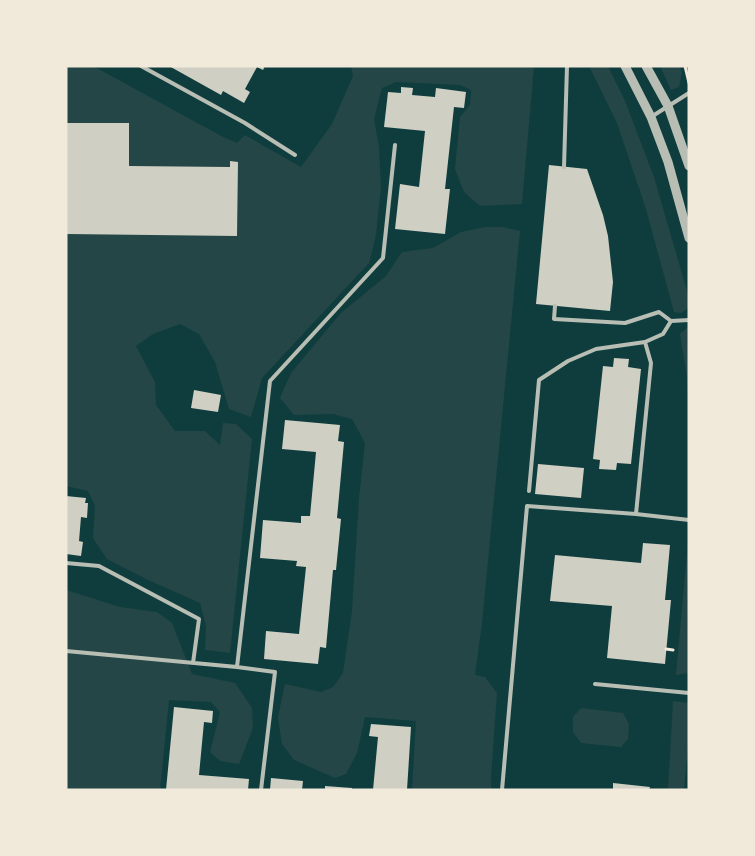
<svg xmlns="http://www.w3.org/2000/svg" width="755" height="856" font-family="'PT Serif',serif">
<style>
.green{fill:#244646}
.building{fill:#cfcfc3}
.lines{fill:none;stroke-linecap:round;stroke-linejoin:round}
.path{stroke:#f1e9da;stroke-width:3}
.service{stroke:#b8beb3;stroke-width:4}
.tertiary{stroke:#b8beb3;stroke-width:9}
</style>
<rect width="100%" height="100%" fill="#0f3d3e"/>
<path class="green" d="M66,66h27l130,71 14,6 8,-8 56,32 31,-43 21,-48 -2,-10h183l-12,138 -42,2 -16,-14 -9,-23 5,-52 10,-12 1,-15 -11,-5 -64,-3 -14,6 -8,31 5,28 2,40 -5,48 -7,28 -107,115 -11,39 -22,-8 -14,-47 -16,-28 -19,-10 -27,10 -17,12 19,36 1,23 19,26h30l15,14 3,-22 13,1 16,15 -22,214 -25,-3 1,-24 -6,-23 -54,-24 -39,-20 -14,-21 2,-32 -7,-15 -22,-5z
M589,66h19l17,35 29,76 35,121v10l-8,5 -7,-1 -28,-103 -29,-86z
M660,66h19l3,6 -3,15 -8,3z
M485,227h18l17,4 -38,392 -7,52 10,2 12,16 -6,84v13h-79l4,-69 -51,-4 -8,36 -11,21 -11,4 -41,-18 -12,-16 -4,-27 7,-33 36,8 12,-5 10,-14 9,-62 7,-113 6,-55 -13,-24 -19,-5 -39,1 -14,-17 11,-25 50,-60 45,-37 16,-24 31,-4 28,-16z
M689,326v93l-2,-42 -7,-43z
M688,542h1v131l-13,2z
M66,590l54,17 37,5 15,11 20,51 43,9 17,25 1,20 -14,36 -19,-3 -10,-9 10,-40 -9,-10 -42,-2 -9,90h-94z
M673,701l16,2v32l-5,55h-16z
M581,708l42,5 6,11 -1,15 -7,8 -40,-4 -8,-11v-15z"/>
<path class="building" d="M169,66h96l-2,4 -6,-3 -12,22 5,3 -6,11 -21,-12 -2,4z
M401,87l12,1 -1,7 23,2 1,-9 30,4 -2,16 -10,-1 -9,82h5l-5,45 -50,-5 5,-45 19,3 6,-56 -41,-4 4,-35 13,1z
M66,123h63v43l101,1v-6l8,1 -1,74 -171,-2z
M549,165l38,4 16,46 5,21 5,46 -3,29 -74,-7z
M614,358l15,1 -1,8 13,2 -10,95 -14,-1 -1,7 -17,-1 1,-9 -7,-1 10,-93 10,1z
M194,390l27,5 -3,17 -27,-4z
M285,420l55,5 -2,16 6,1 -7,76 4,1 -5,51h-3l-7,78 -6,-1 -2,17 -54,-5 2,-28 33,3 7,-67 -10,-1 1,-5 -37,-3 3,-38 38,3v-7h9l6,-64 -34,-3z
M538,464l46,4 -3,30 -46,-4z
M66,496l20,2 -1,5h3l-1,15 -6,-1 -2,24 4,1 -2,14 -15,-2z
M643,543l27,2 -5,55h6l-6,64 -58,-6 5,-52 -62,-5 5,-46 86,8z
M174,707l39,4 -1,12 -8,-1 -5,53 50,4 -1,11h-82z
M371,724l40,3 -4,63h-34l5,-53 -9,-1z
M271,778l32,3 -1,9h-32z
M613,783l37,4 -1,3h-36z
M325,786l27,2v2h-27z"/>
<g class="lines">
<path class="path" d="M685,66l4,17
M666,649l7,1"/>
<path class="service" d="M141,66l104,57 50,32
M651,117l38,-24
M564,167l3,-101
M555,306l-1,13 71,4 34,-11 12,9 18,-1
M645,342l18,-8 8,-13
M636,514l53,6
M66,563l33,3 100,53 -6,44
M66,651l171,16
M595,684l94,9
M261,790l14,-118 -38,-5 33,-286 113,-123 12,-113
M502,790l25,-284 109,8 15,-151 -6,-21 -49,7 -28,12 -29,19 -10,111"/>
<path class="tertiary" d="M625,66l26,51 17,45 21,76
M646,66l22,40 21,60"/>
</g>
<rect width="755" height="856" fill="none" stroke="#f1e9da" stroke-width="135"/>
</svg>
